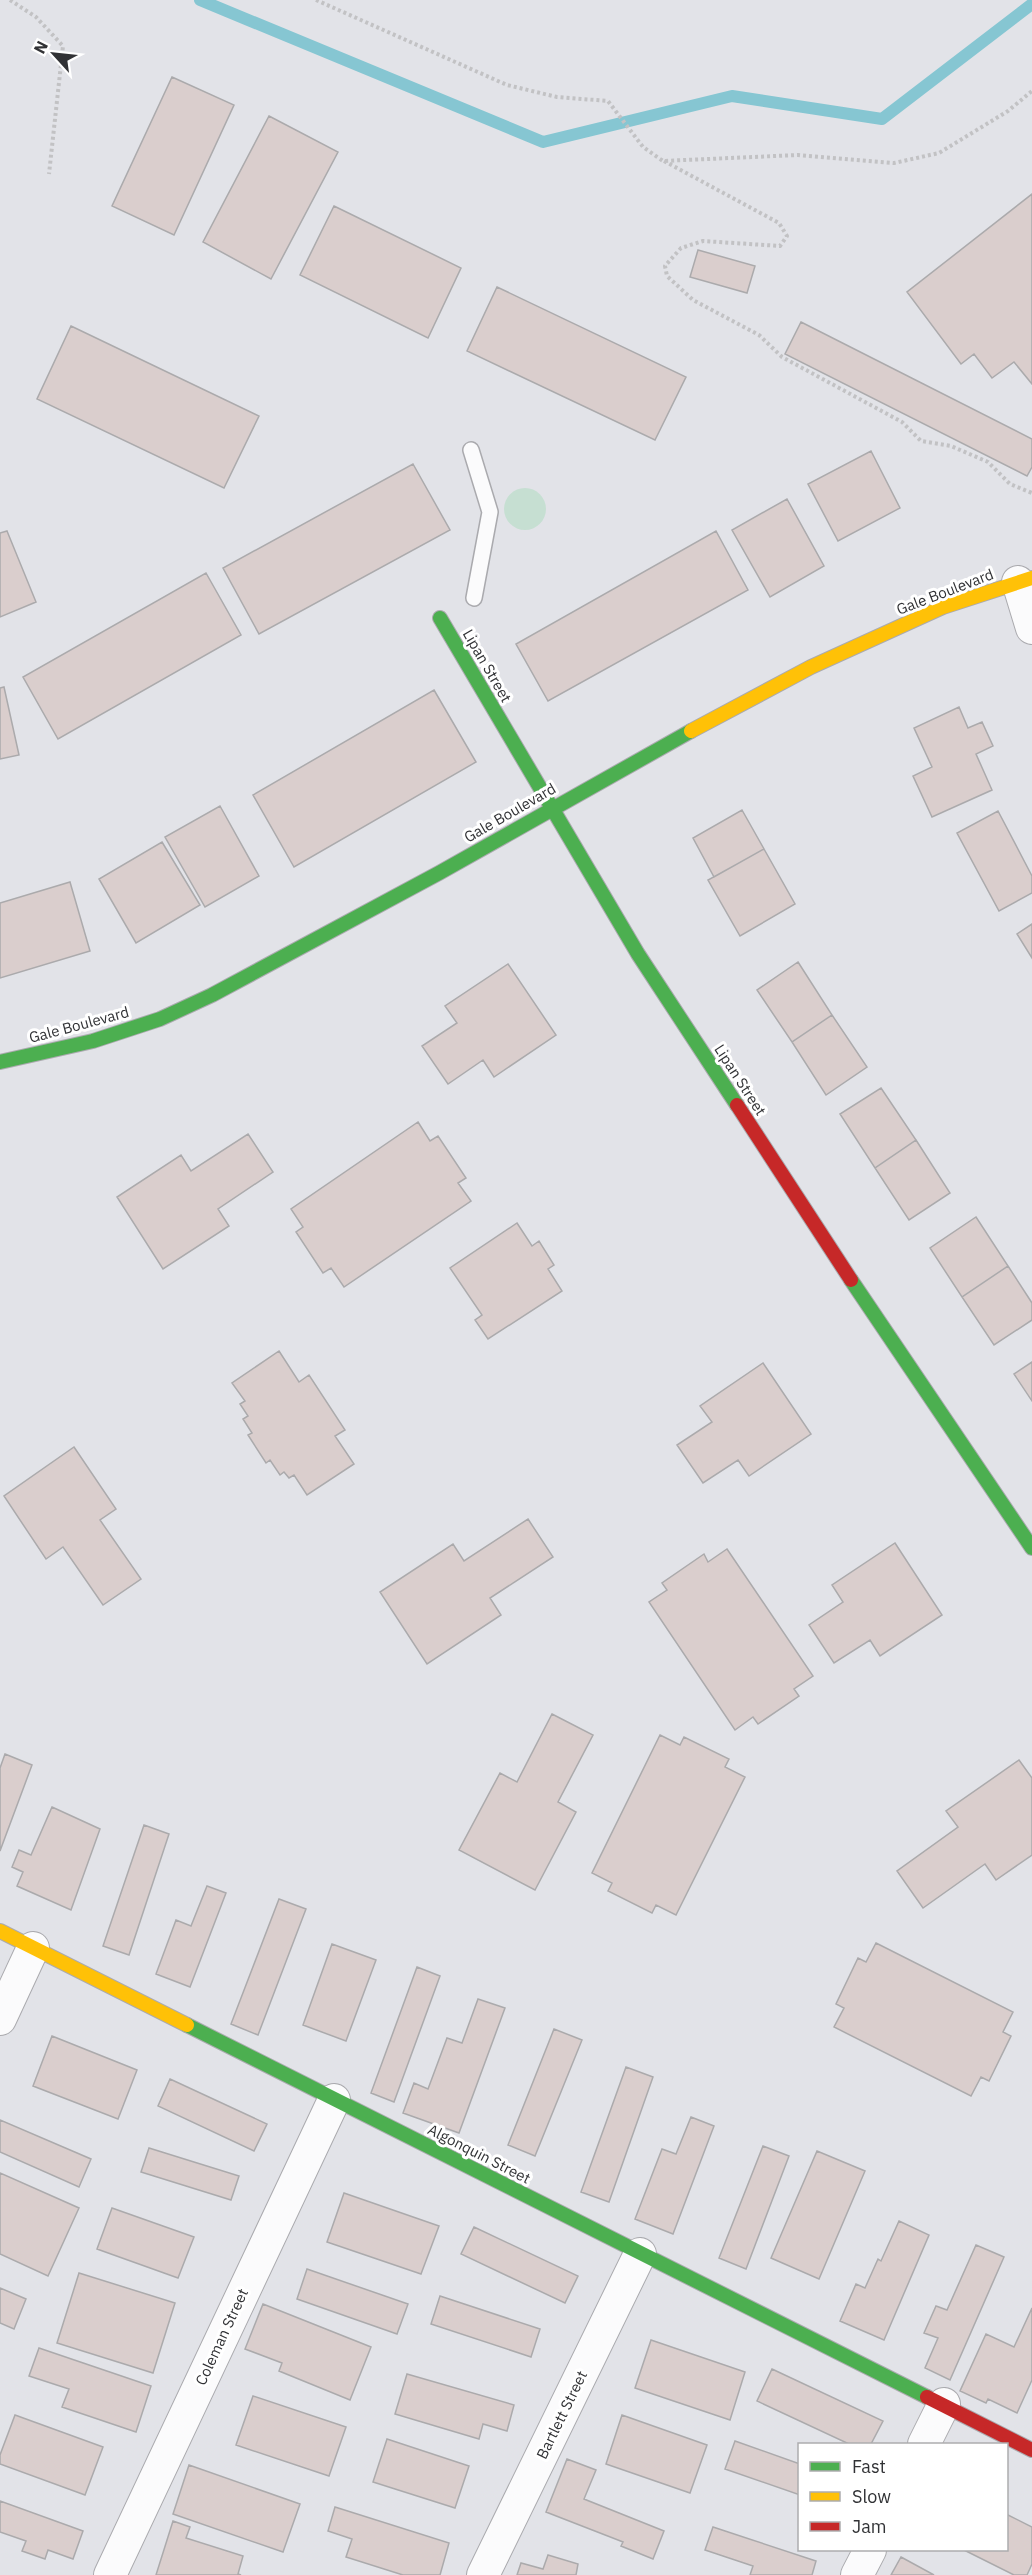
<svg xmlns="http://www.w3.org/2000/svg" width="1032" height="2575" font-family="'IBM Plex Sans',sans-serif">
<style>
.green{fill:#c6dfd2}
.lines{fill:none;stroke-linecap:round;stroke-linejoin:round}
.stream{stroke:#86c6d2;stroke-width:12}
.building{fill:#dacecd;stroke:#abaaac;stroke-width:1.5}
.lane-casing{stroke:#aaaaae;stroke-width:18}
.street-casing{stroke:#aaaaae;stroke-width:34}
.fast-casing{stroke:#aaaaae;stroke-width:16}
.slow-casing{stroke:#aaaaae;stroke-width:16}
.jam-casing{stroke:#aaaaae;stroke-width:16}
.path{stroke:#c2c2c4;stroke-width:4;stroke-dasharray:3 3;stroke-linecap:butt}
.lane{stroke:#fbfbfc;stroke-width:15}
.street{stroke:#fbfbfc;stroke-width:32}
.fast{stroke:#4caf50;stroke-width:14}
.slow{stroke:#ffc107;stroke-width:14}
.jam{stroke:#c62828;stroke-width:14}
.labels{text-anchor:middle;stroke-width:6;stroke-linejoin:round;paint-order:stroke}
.street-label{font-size:15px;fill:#313235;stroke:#fff}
</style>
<rect width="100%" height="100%" fill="#e2e3e8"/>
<path class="green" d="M504 509a21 21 0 1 1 42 0a21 21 0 1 1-42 0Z"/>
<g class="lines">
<path class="stream" d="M200,0l343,142 189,-46 150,23 150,-115"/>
</g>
<path class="building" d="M172,77l62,28 -60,130 -62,-29z
M269,116l69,36 -67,127 -68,-37z
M1032,194v190l-18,-22 -22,16 -18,-24 -13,10 -54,-72z
M334,206l127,62 -33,70 -128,-63z
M698,250l57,16 -8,27 -57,-16z
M497,287l189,90 -31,63 -188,-89z
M801,322l231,117v28l-5,9 -242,-122z
M71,326l188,90 -35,72 -187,-89z
M871,451l29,57 -62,33 -30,-57z
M413,464l37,66 -191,104 -36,-66z
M787,499l37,67 -54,31 -38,-67z
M7,531l29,71 -36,15v-84z
M716,531l32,59 -200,111 -32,-57z
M206,573l35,62 -183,104 -35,-62z
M4,687l15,68 -19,4v-71z
M434,690l42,72 -182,105 -41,-72z
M959,707l9,21 14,-6 11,24 -17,8 16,36 -60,27 -19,-41 19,-9 -18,-39z
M220,806l39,70 -54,31 -40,-70z
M742,810l22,39 -50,28 -21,-39z
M998,811l34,65v17l-33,18 -42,-78z
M162,842l38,63 -64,38 -37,-64z
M764,849l31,55 -55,32 -32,-56z
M70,882l20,69 -90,27v-75z
M1032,924v34l-15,-24z
M798,962l34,53 -40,27 -35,-52z
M508,964l48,71 -62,42 -11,-17 -35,24 -26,-38 35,-23 -12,-17z
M832,1015l35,52 -41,28 -34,-53z
M881,1088l35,52 -41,28 -35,-54z
M418,1122l12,19 8,-5 28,42 -8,5 13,18 -127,86 -13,-19 -8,5 -27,-41 7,-5 -12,-18z
M248,1134l25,38 -55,37 11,17 -66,43 -46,-72 64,-42 10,16z
M916,1140l34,53 -41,27 -34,-52z
M976,1217l32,49 -46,31 -32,-49z
M517,1223l15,23 7,-5 15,24 -6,4 14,22 -74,48 -13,-19 7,-5 -32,-47z
M1008,1266l24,37v17l-38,25 -32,-48z
M279,1351l20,31 10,-7 36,55 -10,6 19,28 -47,31 -13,-20 -5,3 -5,-6 -4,3 -10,-15 -4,3 -18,-28 4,-2 -9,-14 5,-3 -8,-12 5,-3 -13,-18z
M1032,1362v39l-18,-27z
M763,1363l48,71 -62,42 -11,-16 -35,23 -26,-38 35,-23 -12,-16z
M74,1447l42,62 -16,11 41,59 -38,26 -40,-58 -17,12 -42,-63z
M528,1519l25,38 -63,41 11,17 -74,49 -47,-72 73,-48 11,17z
M895,1543l47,72 -62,41 -10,-16 -36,23 -25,-38 34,-23 -11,-17z
M727,1549l86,127 -19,13 5,7 -41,28 -5,-7 -18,13 -86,-128 18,-12 -5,-7 42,-29 4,8z
M552,1714l41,21 -35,67 18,10 -41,78 -76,-40 41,-77 17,9z
M660,1735l20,10 4,-8 45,22 -4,8 20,10 -69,138 -20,-10 -4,8 -44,-22 4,-8 -20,-10z
M5,1754l27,11 -32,86v-83z
M1019,1760l13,18v77l-36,25 -11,-16 -62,44 -26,-37 61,-44 -12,-16z
M52,1807l48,22 -29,81 -54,-24 6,-14 -11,-5 7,-17 12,5z
M144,1825l25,9 -40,121 -26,-9z
M207,1886l19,7 -36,94 -34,-13 20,-54 15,6z
M279,1899l27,10 -48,126 -27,-11z
M876,1943l137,69 -10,20 8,4 -22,45 -8,-4 -10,19 -137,-69 10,-19 -8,-4 22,-46 8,4z
M332,1944l44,16 -30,81 -43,-16z
M417,1967l23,9 -46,126 -23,-9z
M478,1999l27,9 -46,125 -56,-20 11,-30 14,6 19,-51 15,5z
M554,2029l28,11 -47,116 -27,-11z
M52,2036l85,34 -19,49 -85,-33z
M626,2067l27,10 -44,125 -28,-10z
M170,2079l97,45 -13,27 -96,-45z
M691,2117l23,9 -41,108 -38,-15 27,-70 14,5z
M0,2120l91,39 -12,28 -79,-35z
M763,2146l26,10 -43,113 -27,-11z
M149,2148l90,28 -8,24 -90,-28z
M817,2151l48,20 -46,108 -48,-21z
M0,2173l79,35 -31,68 -48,-22z
M344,2193l95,33 -18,48 -94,-32z
M112,2208l82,29 -16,41 -81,-29z
M899,2221l30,14 -45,105 -44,-19 16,-37 9,4 13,-29 3,2z
M474,2227l104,49 -13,27 -104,-49z
M976,2245l28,12 -54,123 -25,-12 13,-30 -14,-5 12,-27 11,4z
M307,2269l101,35 -11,30 -100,-35z
M79,2273l96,30 -22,70 -96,-30z
M0,2288l26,11 -12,30 -14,-6z
M440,2296l100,33 -9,28 -100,-33z
M263,2304l108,43 -21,53 -71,-29 3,-8 -37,-14z
M1032,2308v72l-15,33 -29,-14 -2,4 -26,-12 26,-57 28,13z
M651,2340l94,32 -15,48 -95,-32z
M39,2348l112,38 -15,46 -74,-25 7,-18 -40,-13z
M772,2369l111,52 -12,23h-22l-92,-43z
M407,2374l107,31 -7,26 -24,-7 -4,15 -84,-25z
M253,2396l93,31 -17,49 -93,-31z
M15,2415l88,32 -18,48 -85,-31v-9z
M622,2415l85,30 -17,48 -84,-29z
M387,2439l82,27 -14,42 -82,-26z
M735,2441l65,23v31l-75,-26z
M567,2459l29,11 -12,29 80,32 -11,28 -32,-13 2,-4 -77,-30z
M189,2465l111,39 -17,48 -110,-38z
M0,2501l83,30 -10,28 -25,-9 -3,9 -23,-8 4,-10 -26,-9z
M335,2507l114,36 -9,32h-37l-57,-18 6,-18 -24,-8z
M1006,2514l26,13v37l-5,11h-13l-50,-25h42z
M173,2521l17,6 -4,11 57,18 -5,18 3,1h-85z
M713,2527l103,34 -4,14h-62l3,-9 -48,-16z
M548,2555l30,9 -2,11h-59l4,-12 22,6z
M901,2557l33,18h-43z"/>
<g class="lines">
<g class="lane-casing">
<path id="lane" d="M471,450l19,62 -16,86"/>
</g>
<g class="street-casing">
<path id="street" d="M1018,582l14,46
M0,2019l33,-71
M924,2444l20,-40
M110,2575l224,-475
M483,2575l157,-321
M857,2575l13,-25"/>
</g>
<g class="fast-casing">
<path id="fast" d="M440,618l198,336 99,151
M0,1062l93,-21 67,-22 52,-24 227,-122 252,-142
M851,1280l181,268
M187,2025l740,372"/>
</g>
<g class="slow-casing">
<path id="slow" d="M691,731l120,-64 132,-60 89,-29
M0,1931l187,94"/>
</g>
<g class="jam-casing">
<path id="jam" d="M737,1105l114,175
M927,2397l105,53"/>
</g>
<path class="path" d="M10,0l26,17 27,29 -14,128
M316,0l191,85 50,12 51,4 35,46 20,14 135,-6 96,8 45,-10 69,-42 24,-20
M664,161l115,62 8,13 -7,10 -77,-5 -22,7 -16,18 2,10 26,24 66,35 23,22 120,65 19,19 30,5 37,16 22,22 22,9"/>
<use href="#lane" class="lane"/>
<use href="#street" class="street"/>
<use href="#fast" class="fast"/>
<use href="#slow" class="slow"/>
<use href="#jam" class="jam"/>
</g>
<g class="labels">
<g class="street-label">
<text transform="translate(945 592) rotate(-21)" y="5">Gale Boulevard</text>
<text transform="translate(487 666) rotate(60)" y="5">Lipan Street</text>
<text transform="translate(510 813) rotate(-30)" y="5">Gale Boulevard</text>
<text transform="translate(79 1025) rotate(-15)" y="5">Gale Boulevard</text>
<text transform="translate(740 1080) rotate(57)" y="5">Lipan Street</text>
<text transform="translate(479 2154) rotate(27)" y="5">Algonquin Street</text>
<text transform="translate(222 2337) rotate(-65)" y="5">Coleman Street</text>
<text transform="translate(562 2415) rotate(-64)" y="5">Bartlett Street</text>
</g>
</g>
<rect x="798" y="2443" width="210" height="108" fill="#ffffff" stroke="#adadae" stroke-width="1.5"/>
<rect x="810" y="2462" width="30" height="9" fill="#4caf50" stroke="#adadae" stroke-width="1.5"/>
<text x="852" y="2473" font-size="18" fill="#313235">Fast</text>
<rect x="810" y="2492" width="30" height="9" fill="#ffc107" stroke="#adadae" stroke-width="1.5"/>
<text x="852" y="2503" font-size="18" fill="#313235">Slow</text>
<rect x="810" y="2522" width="30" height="9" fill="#c62828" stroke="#adadae" stroke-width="1.5"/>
<text x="852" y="2533" font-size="18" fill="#313235">Jam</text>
<g transform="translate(54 54) rotate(297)" stroke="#ffffff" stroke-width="4.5" paint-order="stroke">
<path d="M0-4.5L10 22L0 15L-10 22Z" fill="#313235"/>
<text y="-9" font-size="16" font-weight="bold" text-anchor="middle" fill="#313235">N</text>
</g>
</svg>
